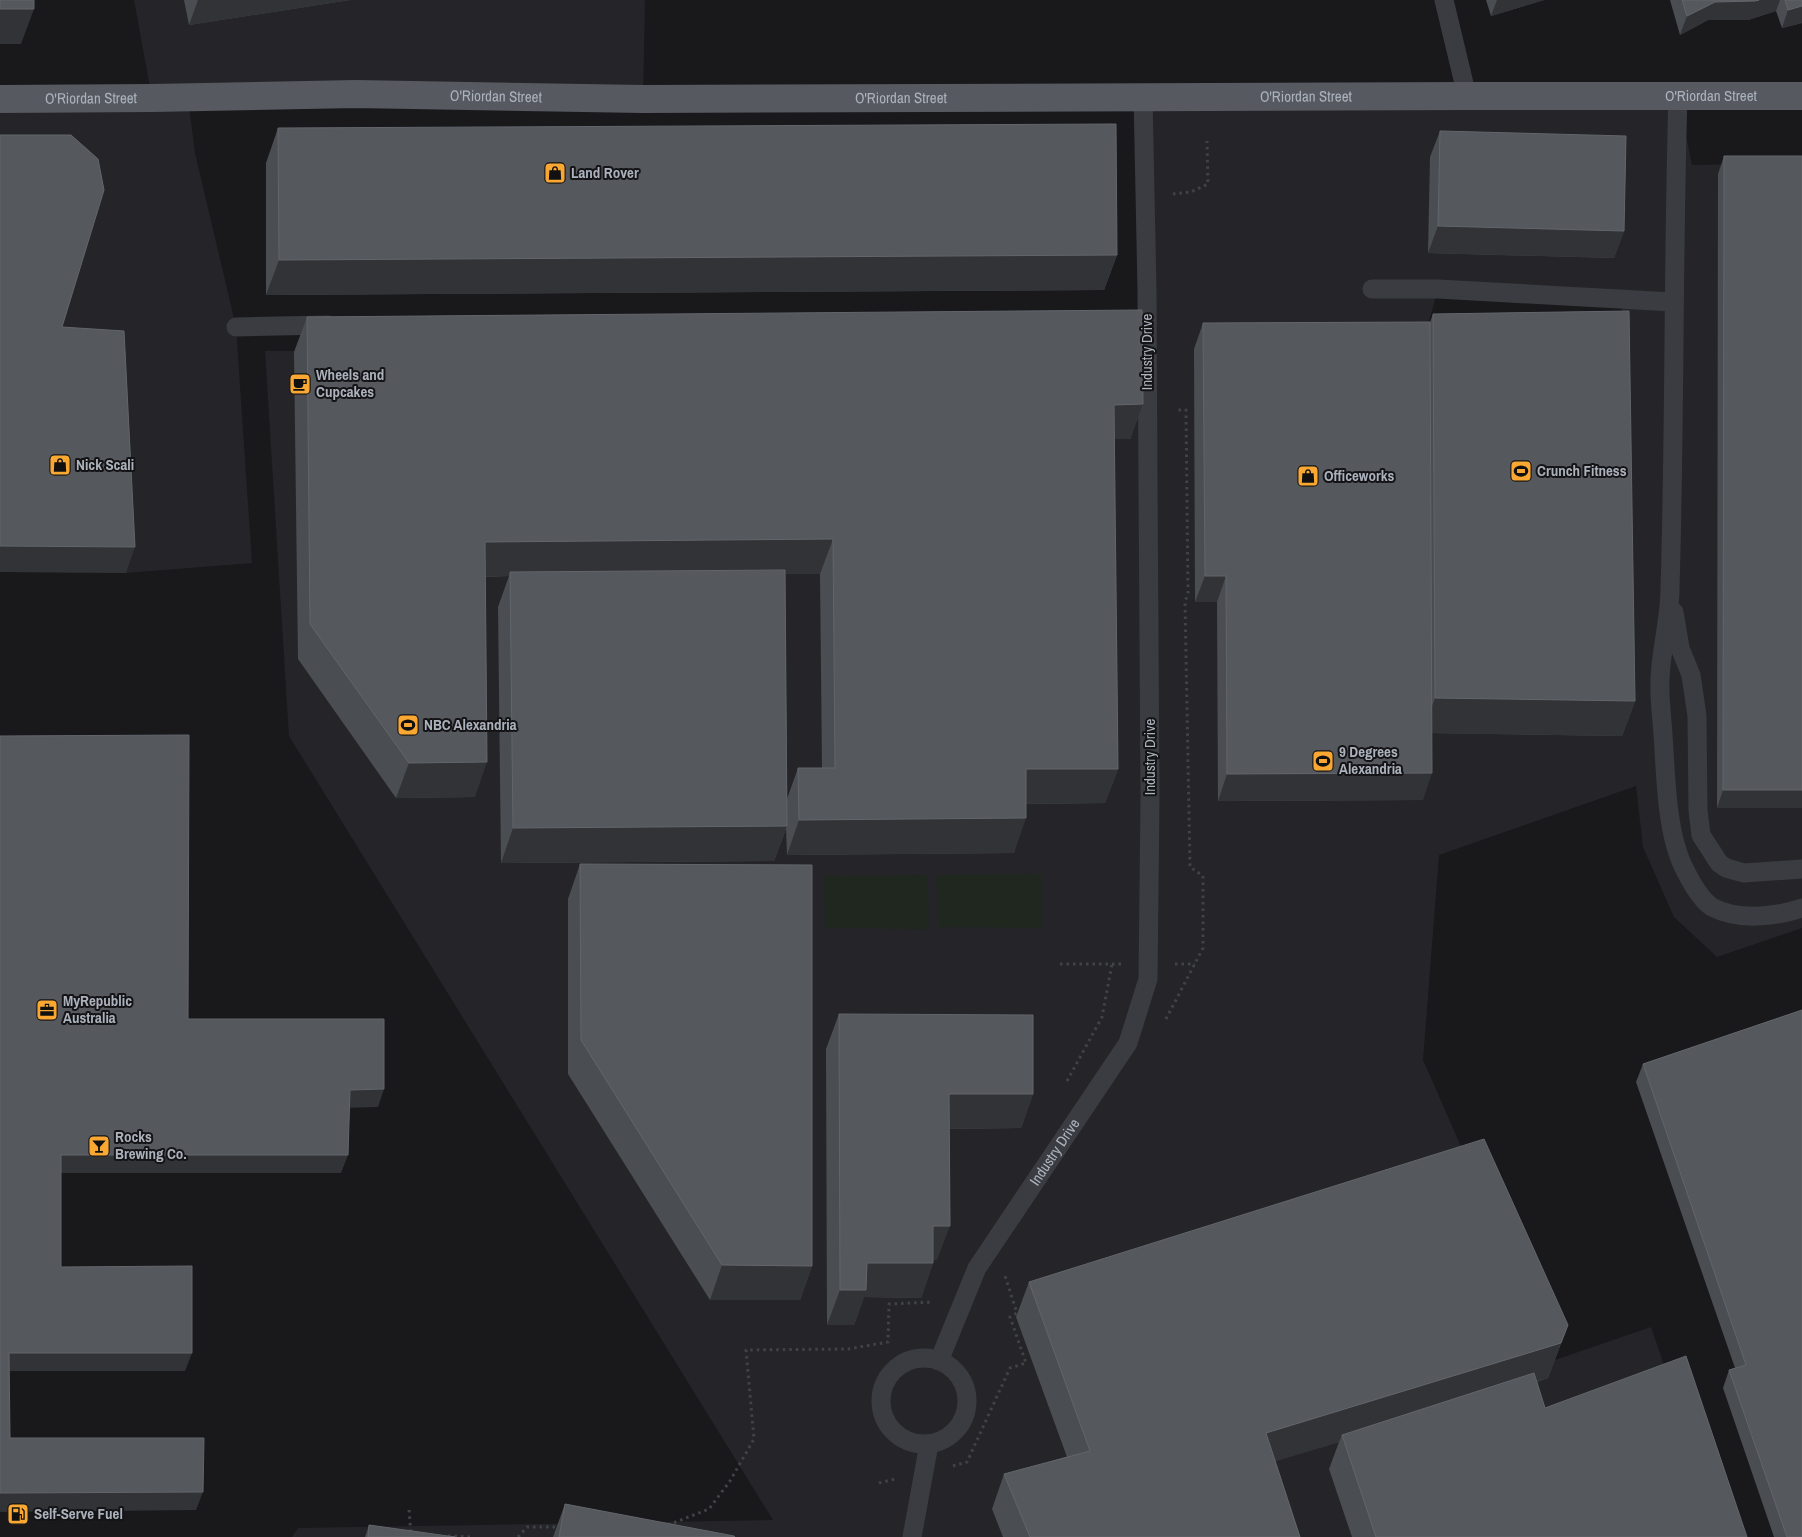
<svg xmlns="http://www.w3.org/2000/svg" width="1802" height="1537" font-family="'Archivo Narrow',sans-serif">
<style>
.built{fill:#252529;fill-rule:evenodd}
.green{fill:#1f271f}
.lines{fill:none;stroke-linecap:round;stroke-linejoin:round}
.path{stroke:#404348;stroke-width:3;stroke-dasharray:2.5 4;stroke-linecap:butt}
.service{stroke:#3a3c41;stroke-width:19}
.primary{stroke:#565960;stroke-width:28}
.wall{fill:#4a4d51;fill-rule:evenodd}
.shaded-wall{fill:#323337}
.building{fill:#55585d;stroke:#62666c}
.labels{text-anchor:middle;stroke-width:4;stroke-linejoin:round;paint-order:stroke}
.street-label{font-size:15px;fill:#abb2bc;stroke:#141417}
.poi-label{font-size:15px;font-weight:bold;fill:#abb2bc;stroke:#141417;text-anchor:start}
</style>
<rect width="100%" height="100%" fill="#19191c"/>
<path class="built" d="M134,0h511l-2,99 -455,-1 7,55 41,174 16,236 -126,10 -126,-1v-473l152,-1z
M1678,95l14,70 110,-2v765l-85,29 -43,-40 -31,-70 -7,-61 -197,69 -16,205 132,300 96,-33 72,210h-1431l6,-9 475,-8 -484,-784 -24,-385 882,1 -4,-256zM1438,289l184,11v34l-6,12 -195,3z"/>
<path class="green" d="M1041,874l1,54 -104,-1 -2,-52z
M928,875l1,54 -104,-1 -1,-52z"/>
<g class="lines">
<path class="path" d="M1173,194l18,-2 17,-8 -1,-43
M1060,964h61
M1175,964h20
M1166,1019l37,-71v-72l-13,-9 -5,-265 3,-9 -2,-183h-10
M1067,1081l35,-64 10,-53
M953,1466l14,-4 43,-94 16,-5 -16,-46 7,-4 -12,-37
M879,1483l16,-4
M409,1510l2,24
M668,1525l41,-16 21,-28 24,-42 -8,-89 102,-1 40,-7 1,-38 44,-2
M448,1536l25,1
M518,1537l9,-10h33"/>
<g class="service">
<path d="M1444,0l23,96"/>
<path d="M1678,95c-5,164 -3,329 -8,493 0,31 -9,61 -10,91 -1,19 2,38 3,56 3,40 3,99 22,135 6,12 16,30 27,37 26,14 63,10 90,1"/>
<path d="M1372,289h66l235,13"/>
<path d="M236,327l93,-2"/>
<path d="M1674,612l6,36 11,27 6,41 1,94 3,25 18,28 7,5 18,5 58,-4"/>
<circle cx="924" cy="1401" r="43"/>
<path id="s1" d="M939,1361l38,-93 151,-225 20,-64 2,-181 -2,-315 -1,-193 -4,-194"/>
<path d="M912,1537l17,-93"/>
</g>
<path class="primary" id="s2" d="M0,99l152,-1 204,-4 287,5 824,-3h335"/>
</g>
<path class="wall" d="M184,0h166l-161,25z
M1486,0h58l-53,16z
M1670,0h132v23l-20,5 -6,-17 -28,9h-40l-28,15z
M278,128l839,127 -13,35 -838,5v-132z
M1440,131l184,100 -10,27 -186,-5 2,-96z
M1724,156l78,652h-85l1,-634z
M1433,314l202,387 -13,35 -190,-3 -9,67 -205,1 -1,-199h-22l-1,-253 9,-26 227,-1z
M307,317l836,87 -13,35h-16l4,330 -13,34 -79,1 -12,49 -227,2 -1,-26 -12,32 -273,2 -3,-256 11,-31 -24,1 -10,220 -79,1 -98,-139 -4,-307zM785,574h35l2,194h-24l-11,31z
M580,864l232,402 -12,34h-90l-142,-226v-175z
M1802,1010v527h-28l-51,-149 6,-18 6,-2 -99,-286 7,-18z
M839,1014l194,80 -12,34 -72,1 -12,131h-4v3l-12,35 -57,-1 -10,28h-27l-1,-276z
M1029,1282l539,43 -20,53 -11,4 8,26 202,129h-395l-23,-68 10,-27 -64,19 25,76h-297l-11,-28 12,-35 63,-17 -51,-140z
M565,1504l170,33h-182z
M369,1525l86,12h-90z"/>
<path class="shaded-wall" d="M198,0h152l-161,25z
M1497,0h47l-53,16z
M1759,0h21l-4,11 -28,9h-40l-28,15 7,-19 28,-14z
M1802,6v17l-20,5 6,-18z
M0,9h34l-13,35h-21z
M1438,226l186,5 -10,27 -186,-5z
M1117,255l-13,35 -838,5 13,-35z
M1143,404l-13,35h-29l13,-34z
M833,539l-13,35 -310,2v-4l-1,4 -37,1 13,-35z
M0,546l135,1 -9,26 -126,-1z
M1205,576h21l-9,26h-22z
M1435,698l200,3 -13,35 -200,-3z
M487,762l-12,35 -79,1 13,-35z
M1026,769h92l-13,34 -92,1z
M1432,773l-9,27 -205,1 9,-27z
M1723,790h79v18h-85z
M1026,818l-12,35 -227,2 12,-35z
M787,826l-13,35 -273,2 12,-35z
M384,1089l-6,18 -35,1 7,-18z
M949,1094h84l-12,34 -85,1z
M61,1155h287l-7,18h-287z
M933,1226h17l-13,34h-16z
M867,1263h66l-12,35 -57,-1 -10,28h-27l13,-35z
M722,1265l90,1 -12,34h-90z
M1561,1343l-13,35 -204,63 -2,-6 -3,7 -85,26 12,-35z
M9,1353h183l-7,18h-182z
M203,1492l-7,18 -196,2v-19z"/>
<path class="building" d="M0,0h34v9h-34z
M1682,0h77l-4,1 -40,1 -28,14z
M1785,0h17v6l-14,4z
M1116,124l1,131 -838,5 -1,-132z
M1440,131l186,5 -2,95 -186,-5z
M0,135h71l27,24 6,31 -42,137 62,4 11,216 -135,-1z
M1724,156h78v634h-79z
M1142,310l1,94 -29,1 4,364h-92v49l-227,2 -1,-52h37l-2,-229 -348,3 2,220 -78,1 -99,-139 -3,-307z
M1629,311l6,390 -200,-3 -2,-384z
M1430,322l2,451 -205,1 -1,-198h-21l-2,-253z
M785,570l2,256 -274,2 -3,-256z
M189,735l-1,284h196v70l-34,1 -2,65h-287v112l131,-1v87h-183l1,85h194l-1,54 -203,1v-757z
M580,864l232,1v401l-90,-1 -141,-225z
M1802,1010v527h-15l-58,-167 17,-5 -103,-301z
M839,1014l194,1v79h-84l1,132h-17v37h-66l-1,27h-26z
M1484,1139l84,186 -7,18 -295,90 34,104h-270l-26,-63 86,-23 -61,-169z
M1686,1356l61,181h-371l-34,-102 192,-62 11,35z
M565,1504l169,32 1,1h-176z
M369,1525l86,12h-87z"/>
<defs>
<g id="shop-square" transform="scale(1.125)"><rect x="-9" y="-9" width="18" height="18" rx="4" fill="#fba833" stroke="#141417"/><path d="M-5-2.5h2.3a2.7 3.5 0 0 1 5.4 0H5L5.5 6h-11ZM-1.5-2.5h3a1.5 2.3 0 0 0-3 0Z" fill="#111"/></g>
<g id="cafe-square" transform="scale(1.125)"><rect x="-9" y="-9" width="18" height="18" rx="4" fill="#fba833" stroke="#141417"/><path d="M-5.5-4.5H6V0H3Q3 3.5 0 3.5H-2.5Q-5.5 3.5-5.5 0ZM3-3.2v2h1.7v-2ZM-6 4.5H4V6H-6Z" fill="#111"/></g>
<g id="stadium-square" transform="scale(1.125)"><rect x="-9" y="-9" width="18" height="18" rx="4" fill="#fba833" stroke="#141417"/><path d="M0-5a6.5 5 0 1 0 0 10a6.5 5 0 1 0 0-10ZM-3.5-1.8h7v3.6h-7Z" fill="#111"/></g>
<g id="office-square" transform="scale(1.125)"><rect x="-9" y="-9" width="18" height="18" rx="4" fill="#fba833" stroke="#141417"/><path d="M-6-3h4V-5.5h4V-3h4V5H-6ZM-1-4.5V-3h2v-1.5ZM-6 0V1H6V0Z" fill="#111"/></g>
<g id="bar-square" transform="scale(1.125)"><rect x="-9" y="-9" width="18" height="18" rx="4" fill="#fba833" stroke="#141417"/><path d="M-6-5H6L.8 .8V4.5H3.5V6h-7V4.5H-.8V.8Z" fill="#111"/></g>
<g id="fuel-square" transform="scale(1.125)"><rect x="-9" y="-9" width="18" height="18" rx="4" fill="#fba833" stroke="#141417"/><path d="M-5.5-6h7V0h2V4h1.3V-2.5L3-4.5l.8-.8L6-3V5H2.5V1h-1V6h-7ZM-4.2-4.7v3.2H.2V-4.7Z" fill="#111"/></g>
</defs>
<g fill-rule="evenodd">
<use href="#shop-square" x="555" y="173"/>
<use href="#cafe-square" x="300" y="384"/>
<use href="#shop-square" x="60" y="465"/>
<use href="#stadium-square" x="1521" y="471"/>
<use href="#shop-square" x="1308" y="476"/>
<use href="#stadium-square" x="408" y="725"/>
<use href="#stadium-square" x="1323" y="761"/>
<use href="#office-square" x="47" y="1010"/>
<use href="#bar-square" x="99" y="1146"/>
<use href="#fuel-square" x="18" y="1514"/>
</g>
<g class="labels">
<g class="street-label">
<text dy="5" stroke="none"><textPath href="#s2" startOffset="496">O'Riordan Street</textPath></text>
<text dy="5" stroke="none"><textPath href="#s2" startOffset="1306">O'Riordan Street</textPath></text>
<text dy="5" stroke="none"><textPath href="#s2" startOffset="1711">O'Riordan Street</textPath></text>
<text dy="5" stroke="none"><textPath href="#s2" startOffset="901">O'Riordan Street</textPath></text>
<text dy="5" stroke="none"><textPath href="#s2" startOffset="91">O'Riordan Street</textPath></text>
<text transform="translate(1147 352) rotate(-90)" y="5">Industry Drive</text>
<text transform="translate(1150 757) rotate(-90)" y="5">Industry Drive</text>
<text dy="5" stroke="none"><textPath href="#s1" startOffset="240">Industry Drive</textPath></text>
</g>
<g class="poi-label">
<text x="571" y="178">Land Rover</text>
<text x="316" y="380">Wheels and<tspan x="316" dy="17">Cupcakes</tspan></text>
<text x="76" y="470">Nick Scali</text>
<text x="1537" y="476">Crunch Fitness</text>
<text x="1324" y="481">Officeworks</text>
<text x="424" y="730">NBC Alexandria</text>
<text x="1339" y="757">9 Degrees<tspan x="1339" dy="17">Alexandria</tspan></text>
<text x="63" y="1006">MyRepublic<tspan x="63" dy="17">Australia</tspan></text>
<text x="115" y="1142">Rocks<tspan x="115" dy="17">Brewing Co.</tspan></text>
<text x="34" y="1519">Self-Serve Fuel</text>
</g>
</g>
</svg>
